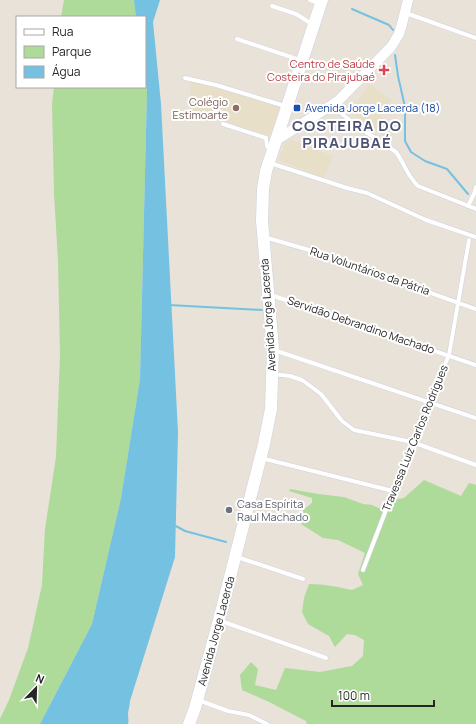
<svg xmlns="http://www.w3.org/2000/svg" width="476" height="724" font-family="Manrope,sans-serif">
<style>
.education{fill:#e8dfc9}
.green{fill:#aeda9a}
.water{fill:#75c1e1}
.lines{fill:none;stroke-linecap:round;stroke-linejoin:round}
.stream{stroke:#75c1e1;stroke-width:2}
.service-casing{stroke:#cfd1de;stroke-width:5}
.tertiary-casing{stroke:#cfd1de;stroke-width:11}
.secondary-casing{stroke:#cfd1de;stroke-width:13}
.service{stroke:#fff;stroke-width:4}
.tertiary{stroke:#fff;stroke-width:10}
.secondary{stroke:#fff;stroke-width:12}
.health-dot{fill:#e0444e;stroke:#fff;stroke-width:1.5}
.education-dot{fill:#8d6e63;stroke:#fff;stroke-width:1.5}
.transit-dot{fill:#1a4fb4;stroke:#fff;stroke-width:1.5}
.worship-dot{fill:#6b7280;stroke:#fff;stroke-width:1.5}
.labels{text-anchor:middle;stroke-width:4;stroke-linejoin:round;paint-order:stroke}
.health-label{font-size:11px;fill:#be3a42;stroke:#fff;text-anchor:end}
.education-label{font-size:11px;fill:#785e54;stroke:#fff;text-anchor:end}
.transit-label{font-size:11px;fill:#164399;stroke:#fff;text-anchor:start}
.street-label{font-size:11px;fill:#262626;stroke:#fff}
.worship-label{font-size:11px;fill:#5b616d;stroke:#fff;text-anchor:start}
.district-label{font-size:15px;font-weight:bold;letter-spacing:1px;fill:#4c5272;stroke:#fff}
</style>
<rect width="100%" height="100%" fill="#e8e2d9"/>
<path class="education" d="M190,81l13,2 78,23 -11,30 -79,-26z
M370,84l22,16 -12,16 17,13 -8,11 -40,-28z
M290,139l43,17 -9,22 -46,-18 7,-17z"/>
<path class="green" d="M64,0h70l2,17h-75z
M145,77l2,14 -7,288 -19,119 -29,126 -52,100h-40v-5l9,-19 19,-52 14,-63 3,-56 11,-72 4,-101 -2,-96 -4,-67 -2,-89 2,-17h91z
M424,480l37,16 8,-13 7,2v239h-169l-1,-3 -37,-19 -27,-12 -2,-15 11,-13 7,7 -3,16 21,5 9,-22 35,4 32,-6 11,-10 1,-16 -9,-5 -8,-1 -12,13 -6,-11 -21,-12 -6,-12 2,-14 5,-14c15,0 29,3 43,6l11,-5 -5,-11 7,-21 -27,-13 -15,-2 -22,-14 2,-14 9,-7v-5l-23,-7 1,-2 28,5 26,3 19,7 9,1 9,4 11,-9 12,-2z"/>
<path class="water" d="M134,0h26l-7,22 8,82 17,328 -3,125 -45,144c0,5 -2,9 -2,13 0,3 1,6 0,10h-88l52,-100 29,-126 19,-119 7,-288 -2,-14v-60h-9z"/>
<g class="lines">
<path class="stream" d="M352,9l37,16 4,5
M395,55l3,21 7,31v34l6,11 14,9 22,8 21,25
M169,305l93,5
M174,525l11,6 41,11"/>
<g class="service-casing">
<path id="service" d="M310,0l9,3
M272,6l24,8 16,10
M406,13l70,25
M237,39l63,21
M185,78l31,7 69,21
M332,106l25,20 39,26c8,11 12,25 22,34l58,23
M223,124l43,14 1,8 3,4
M270,163l77,25 20,5 59,27 50,17
M468,206l6,-12 2,-7
M264,237l52,15 160,57
M271,295l205,70
M274,350l202,68
M273,374l17,2 12,4 19,14 21,27 12,9 58,12 64,23
M261,458l132,33
M237,557l66,22
M363,570l49,-128 37,-87 20,-115
M221,621l105,37
M198,700l30,11 21,4 18,9"/>
</g>
<g class="tertiary-casing">
<path id="tertiary" d="M275,141l63,-40 53,-54 8,-13 3,-10 6,-24"/>
</g>
<g class="secondary-casing">
<path id="secondary" d="M189,724l6,-16 24,-88 45,-176 7,-35 2,-60 -11,-128 1,-32 3,-18 56,-171"/>
</g>
<use href="#service" class="service"/>
<use href="#tertiary" class="tertiary"/>
<use href="#secondary" class="secondary"/>
</g>
<path class="health-dot" d="M382 64h4v4h4v4h-4v4h-4v-4h-4v-4h4z"/>
<circle class="education-dot" cx="236" cy="108" r="4"/>
<rect class="transit-dot" x="293" y="104" width="8" height="8" rx="2"/>
<circle class="worship-dot" cx="229" cy="510" r="4"/>
<g class="labels">
<g class="health-label">
<text x="375" y="68">Centro de Saúde<tspan x="375" dy="13">Costeira do Pirajubaé</tspan></text>
</g>
<g class="education-label">
<text x="228" y="106">Colégio<tspan x="228" dy="13">Estimoarte</tspan></text>
</g>
<g class="transit-label">
<text x="305" y="112">Avenida Jorge Lacerda (18)</text>
</g>
<g class="street-label">
<text transform="translate(370 271) rotate(19)" y="4">Rua Voluntários da Pátria</text>
<text transform="translate(268 315) rotate(-94)" y="4">Avenida Jorge Lacerda</text>
<text transform="translate(361 325) rotate(19)" y="4">Servidão Debrandino Machado</text>
<text transform="translate(415 438) rotate(-68)" y="4">Travessa Luiz Carlos Rodrigues</text>
<text transform="translate(216 631) rotate(-75)" y="4">Avenida Jorge Lacerda</text>
</g>
<g class="worship-label">
<text x="237" y="508">Casa Espírita<tspan x="237" dy="13">Raul Machado</tspan></text>
</g>
<g class="district-label">
<text x="347" y="131">COSTEIRA DO<tspan x="347" dy="17">PIRAJUBAÉ</tspan></text>
</g>
</g>
<rect x="16" y="16" width="130" height="72" fill="#ffffff" stroke="#a8a8a8"/>
<rect x="24" y="29" width="20" height="6" fill="#ffffff" stroke="#a8a8a8"/>
<text x="52" y="36" font-size="12" fill="#262626">Rua</text>
<rect x="24" y="46" width="20" height="12" fill="#aeda9a" stroke="#a8a8a8"/>
<text x="52" y="56" font-size="12" fill="#262626">Parque</text>
<rect x="24" y="66" width="20" height="12" fill="#75c1e1" stroke="#a8a8a8"/>
<text x="52" y="76" font-size="12" fill="#262626">Água</text>
<g transform="translate(36 688) rotate(23)" stroke="#ffffff" stroke-width="3" paint-order="stroke">
<path d="M0-3L7 15L0 10L-7 15Z" fill="#262626"/>
<text y="-6" font-size="11" font-weight="bold" text-anchor="middle" fill="#262626">N</text>
</g>
<path d="M332 700v6h102v-6" fill="none" stroke="#262626" stroke-width="2"/>
<text x="338" y="700" font-size="12" fill="#262626" stroke="#ffffff" stroke-width="3" paint-order="stroke">100 m</text>
</svg>
